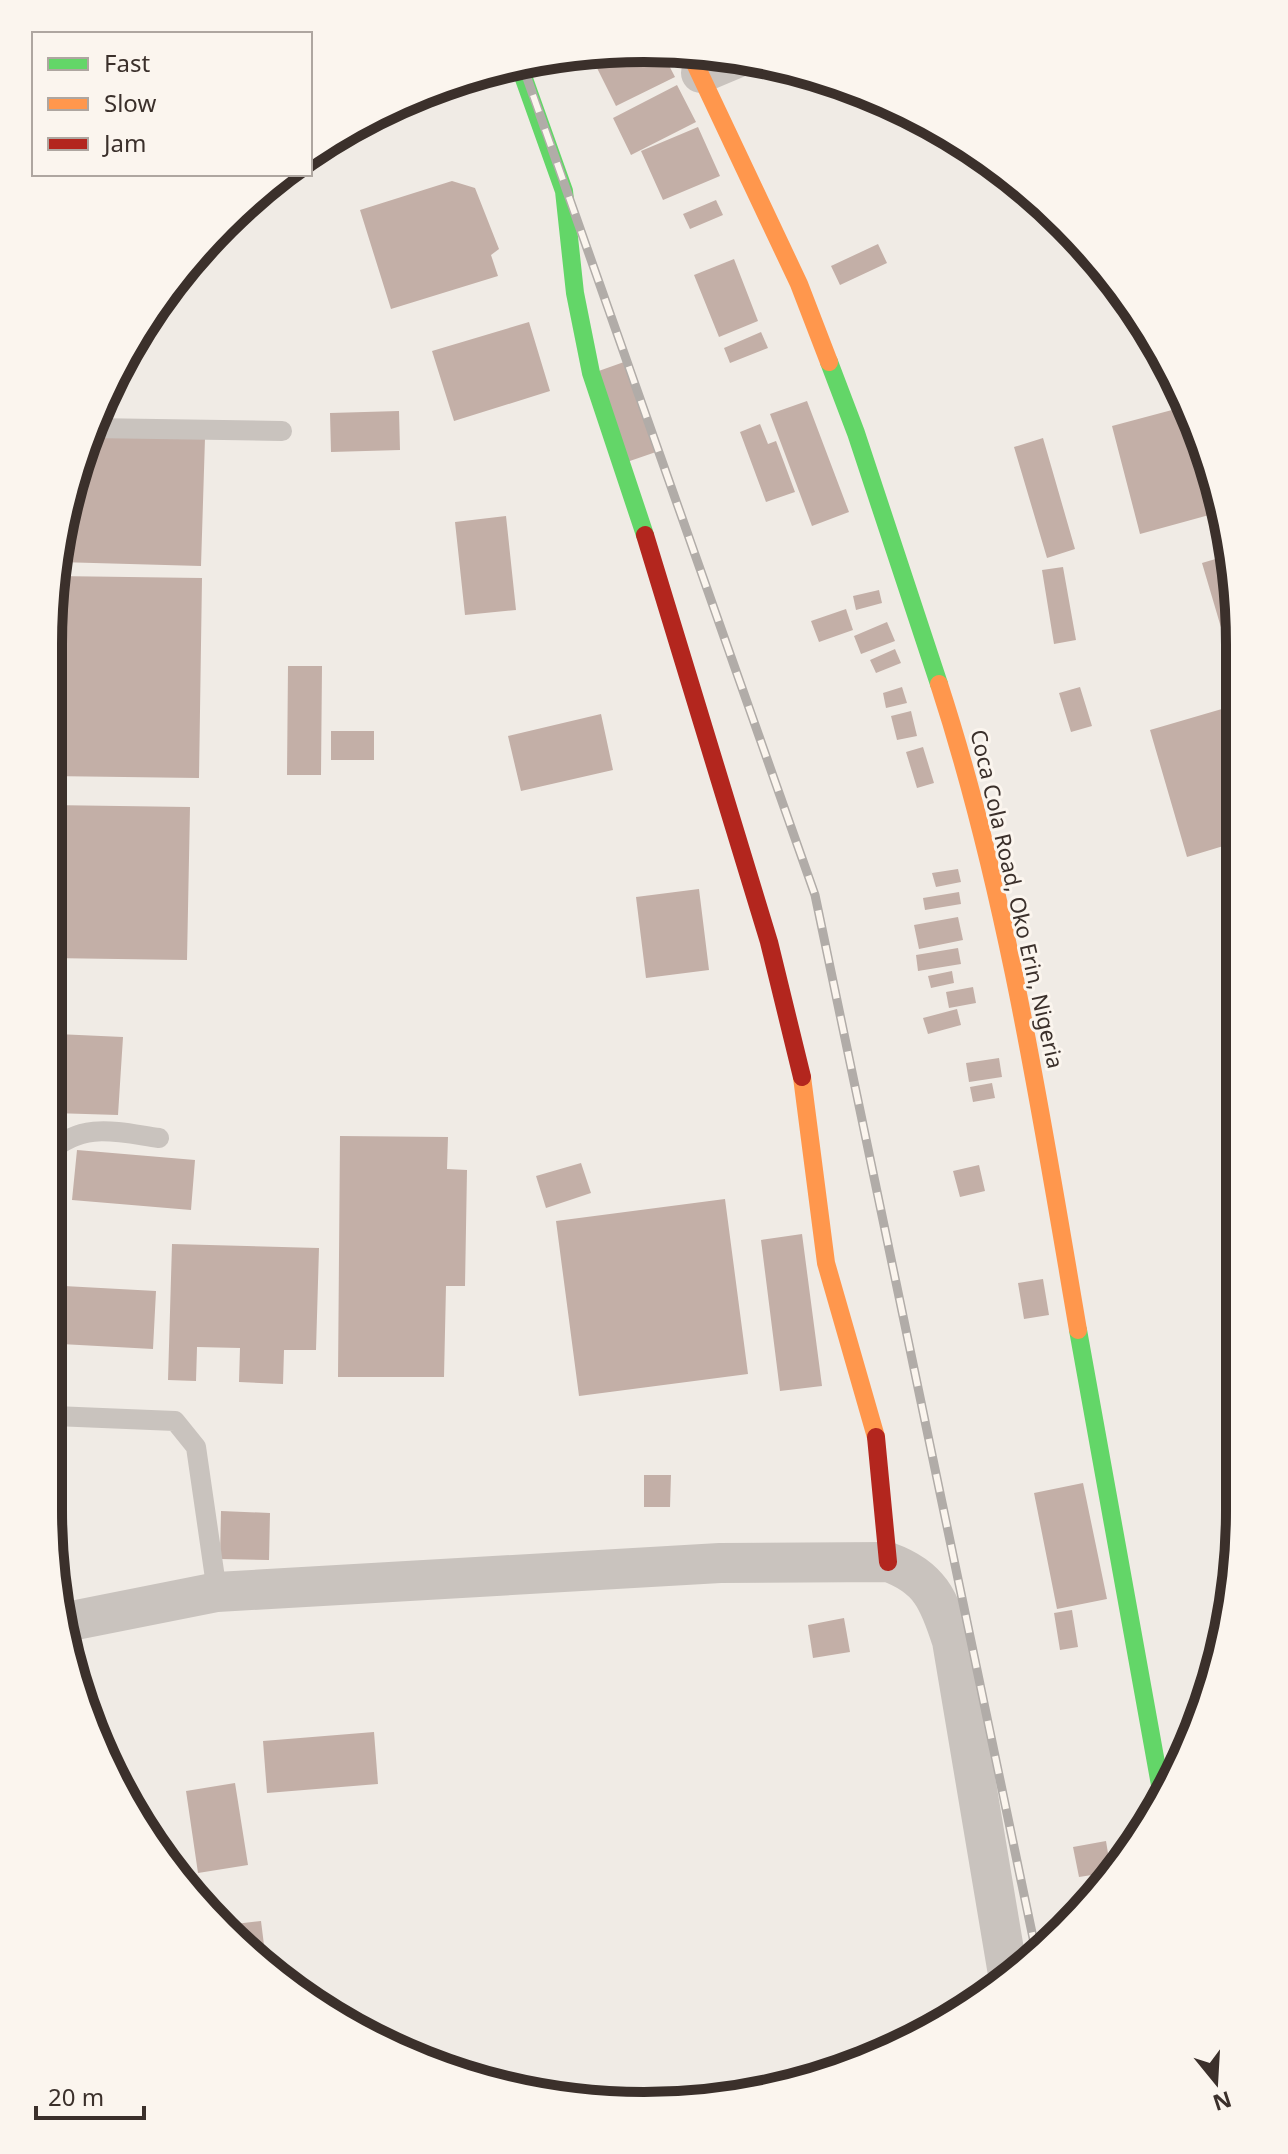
<svg xmlns="http://www.w3.org/2000/svg" width="1288" height="2154" font-family="'Noto Sans',sans-serif">
<style>
.building{fill:#c3afa7}
.lines{fill:none;stroke-linecap:round;stroke-linejoin:round}
.lane{stroke:#c9c3be;stroke-width:20}
.street{stroke:#c9c3be;stroke-width:40}
.fast{stroke:#63d668;stroke-width:18}
.slow{stroke:#ff974d;stroke-width:18}
.jam{stroke:#b3261e;stroke-width:18}
.rail-casing{stroke:#b1aca8;stroke-width:9}
.rail{stroke:#fbf5ee;stroke-width:6;stroke-dasharray:18;stroke-linecap:butt}
.labels{text-anchor:middle;stroke-width:6;stroke-linejoin:round;paint-order:stroke}
.street-label{font-size:22px;fill:#3b302b;stroke:#fbf5ee}
.rim{fill:none;stroke:#3b302b;stroke-width:10}
</style>
<rect width="100%" height="100%" fill="#f0ebe5"/>
<path class="building" d="M644,48l17,2 14,27 -59,29 -21,-42 28,-14z
M677,85l19,37 -65,33 -18,-37z
M698,127l22,49 -57,24 -22,-49z
M452,181l23,7 24,61 -8,6 7,21 -107,33 -31,-99z
M716,200l7,15 -33,14 -7,-15z
M878,244l9,19 -47,22 -9,-19z
M734,259l24,62 -39,16 -25,-62z
M529,322l21,69 -96,30 -22,-70z
M761,332l7,16 -38,15 -6,-15z
M624,362l32,90 -32,11 -31,-90z
M807,401l42,111 -37,14 -42,-112z
M1187,406l22,47 11,59 -80,22 -28,-108z
M399,411l1,39 -69,2 -1,-39z
M760,424l8,20 8,-3 19,51 -29,10 -26,-70z
M88,436l117,2 -4,128 -143,-4 22,-110z
M1043,438l32,111 -28,9 -33,-111z
M506,516l10,94 -51,5 -10,-93z
M1229,555l10,50 -1,80 -36,-122z
M1063,567l13,73 -22,4 -12,-74z
M55,576l147,2 -3,200 -150,-2v-171z
M879,590l3,13 -26,7 -3,-14z
M846,609l7,21 -34,12 -8,-21z
M887,622l8,19 -34,13 -7,-18z
M895,649l6,14 -25,10 -6,-13z
M288,666h34l-1,109h-34z
M902,687l5,16 -21,5 -3,-15z
M1080,687l12,39 -21,6 -12,-39z
M1239,704v167h-1l-8,-27 -43,13 -37,-127z
M911,711l6,25 -20,4 -6,-24z
M601,714l12,56 -92,21 -13,-55z
M331,731h43v29h-43z
M923,747l11,36 -17,5 -11,-36z
M49,805l141,2 -3,153 -138,-2z
M958,869l3,13 -25,5 -4,-14z
M699,889l10,81 -63,8 -10,-81z
M959,892l2,12 -36,6 -2,-12z
M958,917l5,23 -44,9 -5,-24z
M958,948l3,16 -43,7 -2,-16z
M952,971l2,12 -23,5 -3,-12z
M973,987l3,16 -27,5 -3,-16z
M957,1009l4,16 -33,9 -5,-16z
M57,1034l66,3 -5,78 -65,-2z
M999,1058l3,19 -33,5 -3,-19z
M992,1083l3,15 -22,4 -3,-15z
M340,1136l108,1 -1,32 20,1 -2,116h-19l-2,91h-106z
M77,1150l118,10 -4,50 -119,-10z
M581,1163l10,30 -45,15 -10,-32z
M979,1165l6,26 -25,6 -7,-26z
M725,1199l23,175 -169,22 -23,-175z
M802,1234l20,152 -42,5 -19,-151z
M172,1244l147,4 -3,102h-32l-1,34 -44,-2 1,-34 -43,-1 -1,34 -28,-1z
M1043,1279l6,36 -25,4 -6,-36z
M64,1286l92,5 -3,58 -92,-5z
M644,1475h27l-1,32h-26z
M1083,1483l24,116 -50,10 -23,-116z
M221,1511l49,2 -1,47 -49,-1z
M1072,1610l6,37 -18,3 -6,-37z
M844,1618l6,34 -37,6 -5,-33z
M374,1732l4,52 -111,9 -4,-52z
M235,1783l13,82 -50,8 -12,-82z
M1106,1841l5,31 -32,5 -6,-30z
M261,1921l5,40 -39,-36z"/>
<g class="lines">
<path class="lane" d="M91,428l191,3
M49,1153c33,-32 68,-21 110,-15
M48,1410l6,6 121,5 21,26 21,145"/>
<path class="street" d="M701,73l38,-16
M66,1622l151,-30 503,-29 168,-1c42,15 51,38 64,79l57,339"/>
<path class="fast" d="M518,62l46,129 11,102 16,80 54,162
M829,362l27,71 83,251
M1078,1330l84,466"/>
<path class="slow" d="M690,53l109,231 30,78
M939,684c68,209 102,430 139,646
M802,1077l24,186 50,174"/>
<path class="jam" d="M645,535l124,407 33,135
M876,1437l12,125"/>
<g class="rail-casing">
<path id="rail" d="M521,61l294,834 221,1057"/>
</g>
<use href="#rail" class="rail"/>
</g>
<g class="labels">
<g class="street-label">
<text transform="translate(1017 899) rotate(77)" y="8">Coca Cola Road, Oko Erin, Nigeria</text>
</g>
</g>
<path d="M0 0H1288V2154H0ZM644 62H644A582 582 0 0 1 1226 644V1510A582 582 0 0 1 644 2092H644A582 582 0 0 1 62 1510V644A582 582 0 0 1 644 62Z" fill="#fbf5ee" fill-rule="evenodd"/>
<path class="rim" d="M644 62H644A582 582 0 0 1 1226 644V1510A582 582 0 0 1 644 2092H644A582 582 0 0 1 62 1510V644A582 582 0 0 1 644 62Z"/>
<rect x="32" y="32" width="280" height="144" fill="#fbf5ee" stroke="#aea6a0" stroke-width="2"/>
<rect x="48" y="58" width="40" height="12" fill="#63d668" stroke="#aea6a0" stroke-width="2"/>
<text x="104" y="72" font-size="24" fill="#3b302b">Fast</text>
<rect x="48" y="98" width="40" height="12" fill="#ff974d" stroke="#aea6a0" stroke-width="2"/>
<text x="104" y="112" font-size="24" fill="#3b302b">Slow</text>
<rect x="48" y="138" width="40" height="12" fill="#b3261e" stroke="#aea6a0" stroke-width="2"/>
<text x="104" y="152" font-size="24" fill="#3b302b">Jam</text>
<g transform="translate(1216 2082) rotate(162)" stroke="#fbf5ee" stroke-width="6" paint-order="stroke">
<path d="M0-6L14 30L0 20L-14 30Z" fill="#3b302b"/>
<text y="-12" font-size="22" font-weight="bold" text-anchor="middle" fill="#3b302b">N</text>
</g>
<path d="M36 2106v12h108v-12" fill="none" stroke="#3b302b" stroke-width="4"/>
<text x="48" y="2106" font-size="24" fill="#3b302b" stroke="#fbf5ee" stroke-width="6" paint-order="stroke">20 m</text>
</svg>
